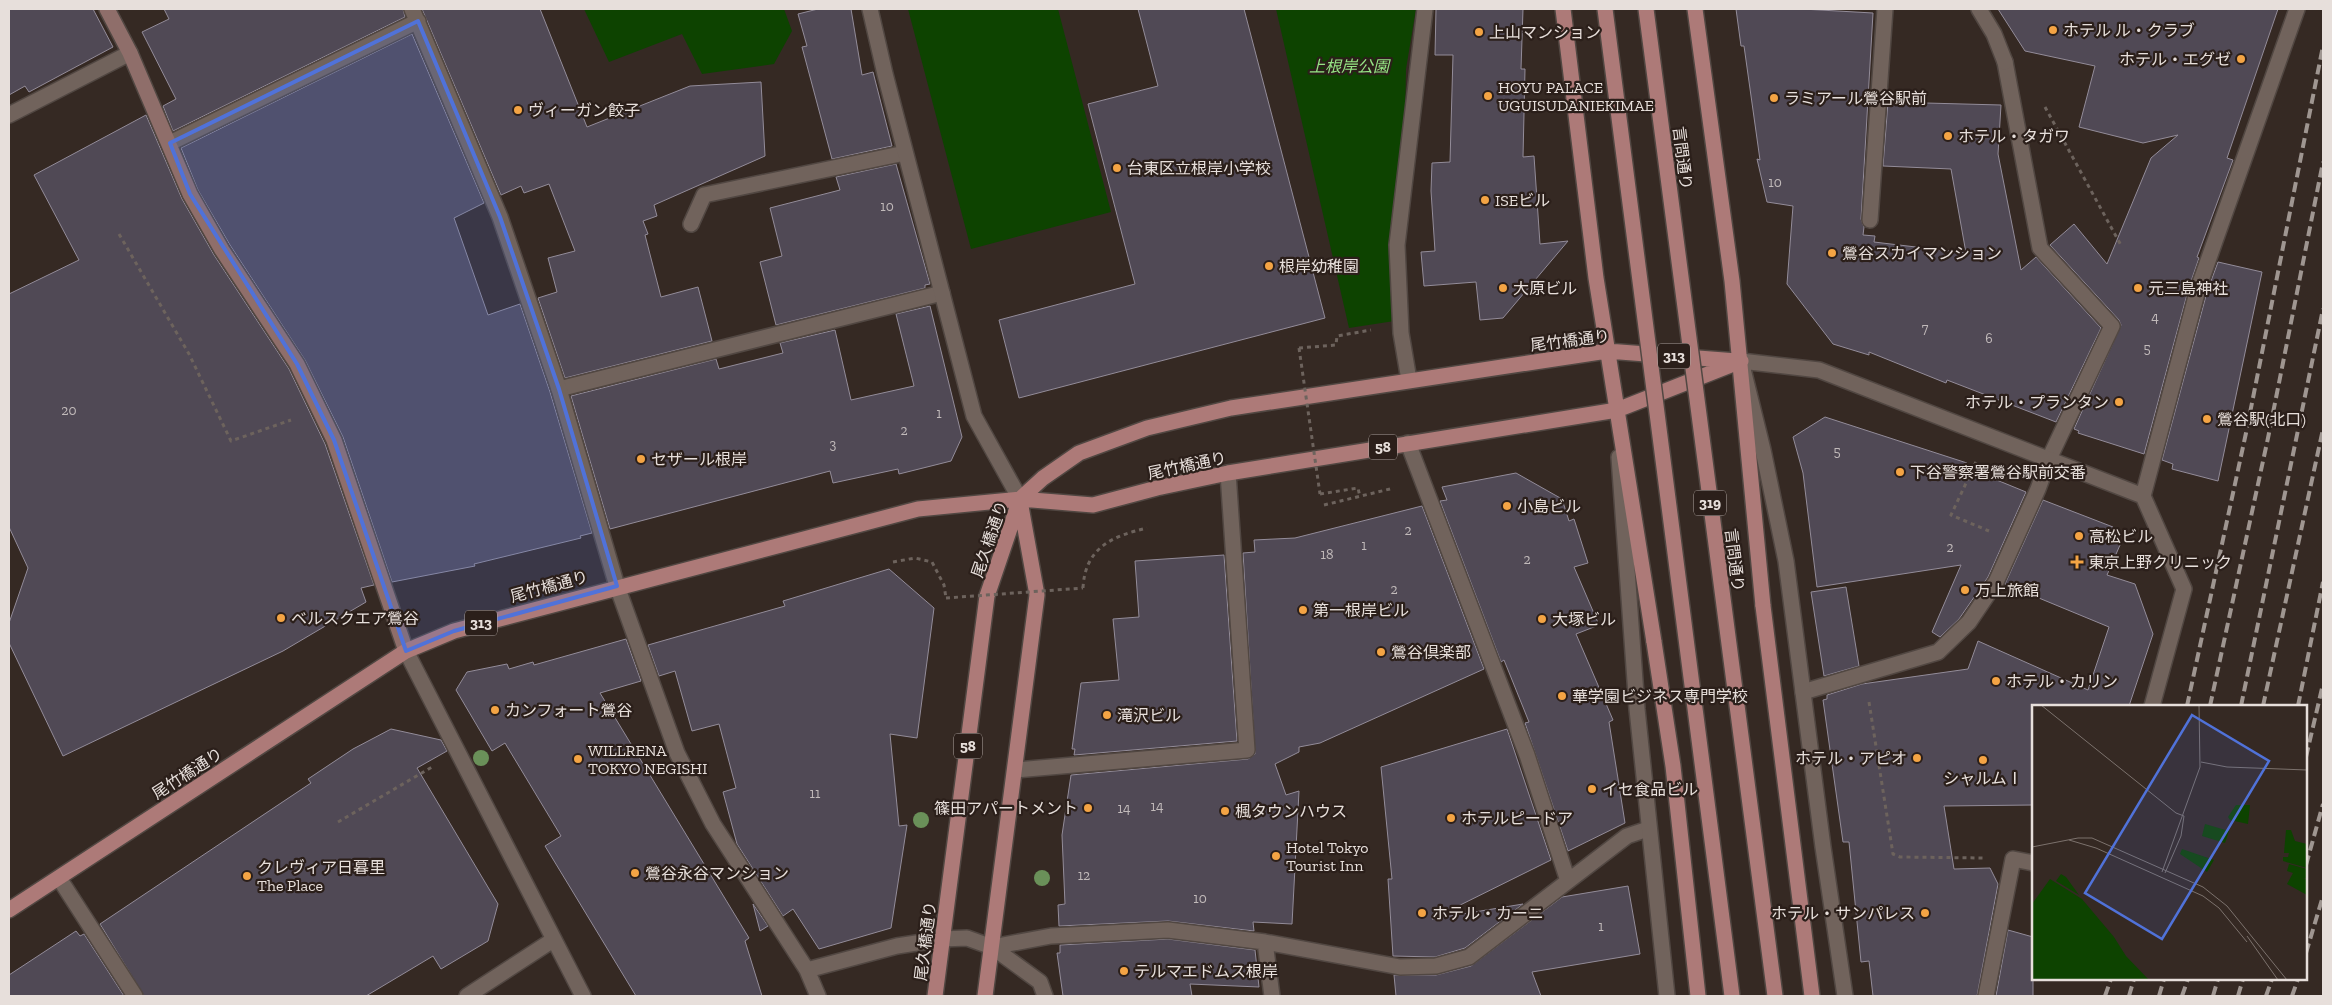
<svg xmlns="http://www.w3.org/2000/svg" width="2332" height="1005" font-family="'Zilla Slab','Noto Sans JP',serif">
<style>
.green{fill:#0d4300}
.building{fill:#504955;stroke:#938c99}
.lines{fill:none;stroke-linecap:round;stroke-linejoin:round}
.lane-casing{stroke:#514742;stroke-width:18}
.street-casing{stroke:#514742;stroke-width:18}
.secondary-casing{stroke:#514742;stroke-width:18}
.primary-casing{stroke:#514742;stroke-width:18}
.path{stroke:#6d635d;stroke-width:3;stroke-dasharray:4 4;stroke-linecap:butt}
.lane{stroke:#71635c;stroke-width:15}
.street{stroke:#71635c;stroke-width:15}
.secondary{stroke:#8f6e6a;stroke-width:15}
.primary{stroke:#ad7a78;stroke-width:15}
.rail{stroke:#9f9691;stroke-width:4;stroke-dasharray:10 5;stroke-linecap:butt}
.primary-bridge-casing{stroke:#514742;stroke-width:18;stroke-linecap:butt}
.path-bridge{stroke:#6d635d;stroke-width:3;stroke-dasharray:4 4;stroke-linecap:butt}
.primary-bridge{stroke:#ad7a78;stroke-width:15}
.tree{fill:#6a9059}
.marked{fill:#5072d9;fill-opacity:0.2;stroke:#5072d9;stroke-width:4;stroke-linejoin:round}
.poi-dot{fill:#f4a444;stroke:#2b1f1a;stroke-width:2}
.labels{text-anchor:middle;stroke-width:4.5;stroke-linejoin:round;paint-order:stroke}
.number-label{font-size:14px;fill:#c1baba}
.shield{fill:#2b1f1a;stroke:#afa5a1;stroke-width:1}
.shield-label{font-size:15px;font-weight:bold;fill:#e7dfdb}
.poi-label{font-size:16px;fill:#e7dfdb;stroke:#2b1f1a;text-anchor:start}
.park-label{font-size:16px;font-style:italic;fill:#96e485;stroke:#2b1f1a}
.street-label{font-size:16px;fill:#e7dfdb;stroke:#2b1f1a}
.inset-road{fill:none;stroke:#7c726d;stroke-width:1}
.view{fill:#5072d9;fill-opacity:0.15;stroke:#5072d9;stroke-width:2.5}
.inset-edge{fill:none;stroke:#e7dfdb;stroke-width:2.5}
</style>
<rect width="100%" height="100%" fill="#352923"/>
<path class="green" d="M584,9h200l8,22 -18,33 -72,10 -20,-40 -73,28z
M908,9h150l53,203 -140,37z
M1276,9h140l-10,60 -5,251 -52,8z"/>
<path class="building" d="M9,9h84l20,38 -84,45 -4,-6 -16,9z
M164,9h239l2,8 -232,114 -10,-25 13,-7 -34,-67 27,-13z
M422,9h118l47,118 103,-41 71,-4 4,74 -111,49 3,11 -14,5 5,13 -3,1 16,62 37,-10 14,54 -147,37 -27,-80 19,-6 -9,-34 27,-7 -26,-67 -25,9 -3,-7 -20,9z
M818,9h33l11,66 11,-3 19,74 -60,13 -30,-112 5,-1 -9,-32z
M1138,9h106l81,309 -306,80 -20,-78 136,-36 -47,-180 70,-18z
M1436,9h87l-2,60h4l-2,88 11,-1 6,88 28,-3 -65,77 -23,2 -4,-38 -52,4 -3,-34 14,-1 -4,-60 1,-28 18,-1 3,-107h-18z
M1736,9h66l71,4 -12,206 3,8 -1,8 12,1 -1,6 92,11 -15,-84 -68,-3 5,-64 113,3 -3,49 23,116 15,-13 65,71 -45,94 -109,-42 -1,3 -77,-31v3l-36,-11 -46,-60 6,-78 -26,-4 -10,-43 3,1 -16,-114h-3z
M1998,9h280l-51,149 6,2 -36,97 2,1 -10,29 -45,167 -66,-21 1,-2 -5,-2 47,-104 -2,-5 -69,-75 24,-21 33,40 44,-106 27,-23 -35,8 -64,-16 16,-61 -70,-15z
M412,34l72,169 -30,15 34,97 32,-11 30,88 42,141 -12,3 1,2 -107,26 1,2 -83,16 -49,-145 -38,-77 -75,-115 -32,-55 -17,-42z
M146,115l36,84 32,56 75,114 36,75 49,141 -13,3 5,14 -83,49 -220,105 -54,-113v-20l19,-55 -19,-41v-233l70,-34 -45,-85z
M896,164l34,120 -5,1v3l-149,37 -16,-63 22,-6 -12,-48 70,-18 -4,-13z
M2218,262l44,10 -44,209 -46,-12 1,-5 -11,-4 45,-168z
M930,306l32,131 -11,24 -52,13 -1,-5 -65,14 -3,-12 -220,58 -39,-133 145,-37 3,10 64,-16 -3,-10 55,-13 16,70 63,-14 -18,-72z
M1825,417l142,46 -2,4 61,25 -38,85 -29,42 -19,18 -8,-5 29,-67 -144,22 -14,-114 -10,-36z
M1516,473l46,26 7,22 5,-2 14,44 -14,4 25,58 -23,9 37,86 -4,2 16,101 -57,28 -43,-128 4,-1 -25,-62 -3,2 -61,-161 7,-1 -5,-13z
M2043,500l70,27 7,18 -13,30 28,9 18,50 -24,72h-96v99l-89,1 10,63 36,-1 8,16 -21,112h-104l-4,-35 -8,1 -12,-120h-6l-20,-142 4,-1v-4l35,-11 106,-15 10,-28 110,49 21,-63 -104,-43z
M1422,506l62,163 -164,74 -21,4v5l-24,12 11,31 13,-4 -7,133 -39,-2 1,9 -86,-10 -109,5 -1,-21 7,-1 -3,-69 9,-60 177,-16 7,-5 -12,-201 12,-1 -1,-12 41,-2z
M1224,555l13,186 -163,14 1,-6h-3l9,-66 38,-3 -6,-61 26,-2 -4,-56z
M889,569l45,39 -17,130 -27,-4 9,92 8,-1 -16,103 -72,21 -26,-40 -10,7 -46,-72 -14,-52 13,-4 -17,-64 -27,7 -17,-60 -16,5 -11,-31 137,-39 -2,-5z
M1846,587l13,79 -35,10 -13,-84z
M626,639l15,42 -41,12 149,245 -4,3 17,55h-126l-91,-150 16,-10 -56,-93 -13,8 -36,-61 11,-18 40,-8 2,5 24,-7 1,3z
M391,729l50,11 6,11 -30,17 81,136 -10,37 -47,28 -8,-13 -67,40h-222l-44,-72 211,-141 -3,-4 45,-30z
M1507,729l44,131 -119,59 91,-15 -58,44 -30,9 -42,-1 -5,-77h4l-11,-112z
M1628,886l12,68 -108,18 9,24h-145l-2,-21h42l35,-9 91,-69z
M753,904l15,22 -8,5z
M2008,930l25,7v59h-37z
M76,931l4,5 4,-2 40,62h-115v-21z
M1168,939l87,11 4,37 -69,-3 2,12h-129l-6,-43h3v-8z"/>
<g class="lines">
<g class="lane-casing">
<path id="lane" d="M9,115l121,-62
M1870,220l15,-211
M691,224l13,-29 201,-42
M1409,380l-8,-47 -4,-88 28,-236
M559,389l383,-96
M1408,443l119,312 41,126
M617,586l60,167 36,71 94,146 11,26
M1803,692l135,-40 31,-30 27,-40 42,-93 11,-30 63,-133 -72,-78 -35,-186
M1015,770l232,-20 -19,-277
M59,878l76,118
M1265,942l7,54
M992,947l59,-11 117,-6 97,12 135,25 36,-1 33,-9 158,-121 21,-7
M992,947l48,35 5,14
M807,970l90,-24 45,-7
M1986,996l27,-137 20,4"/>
</g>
<g class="street-casing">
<path id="street" d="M412,9l88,208 59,172 58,197
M870,9l15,65 89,342 46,83
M1979,9l15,25 11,28
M170,143l248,-122
M1619,457l18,252 30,287
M406,651l177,345
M2152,706l32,-117 -41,-93 55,-207 99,-280
M942,939l25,-1 25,9
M467,996l86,-56
M1845,996l-22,-149 -37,-286 -23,-111 -22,-89 78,9 324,126"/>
</g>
<g class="secondary-casing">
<path id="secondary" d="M107,9l23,44 60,141 32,56 75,114 37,76 72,211"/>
</g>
<g class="primary-casing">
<path id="primary" d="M1563,9l33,269 58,364
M1695,9l37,272 31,325
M9,910l397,-259 48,-20 464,-122 102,-10 73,6 64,-17 71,-15 389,-63 124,-49
M935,996l52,-400 33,-97 23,-21 36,-25 68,-25 84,-20 376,-57 130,10
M985,996l52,-401 -17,-94"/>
</g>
<path class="path" d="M2045,107l77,140
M119,234l70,120 42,87 60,-21
M1299,348l37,-3 1,-9 34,-6
M1976,462l-25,53 38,16
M1320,494l38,-6 2,9
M1324,505l70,-17
M893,562l22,-4 17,4 12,23 2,13
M1083,588c2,-40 29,-52 64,-60
M1869,702l24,152 7,3 84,1
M338,822l94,-55"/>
<use href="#lane" class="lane"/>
<use href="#street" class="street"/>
<use href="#secondary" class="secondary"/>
<use href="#primary" class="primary"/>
<path class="rail" d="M2187,706l59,-273 77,-387
M2210,706l58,-268 55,-276
M2241,706l82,-397
M2263,706l60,-277
M2298,706l25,-124
M2306,757l17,-73
M2306,865l17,-61
M2306,953l17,-57
M2105,996l6,-17
M2129,996l5,-17
M2159,996l5,-17
M2182,996l6,-17
M2213,996l5,-17
M2238,996l5,-17
M2266,996l6,-17
M2292,996l6,-17"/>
<g class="primary-bridge-casing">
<path id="primary-bridge" d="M1605,9l127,987
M1646,9l129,987
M1763,606l49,390
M1654,642l19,124 25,230"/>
</g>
<path class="path-bridge" d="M1299,348l21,146
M946,598l137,-10"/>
<use href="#primary-bridge" class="primary-bridge"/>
</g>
<g class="tree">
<circle cx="481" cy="758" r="8"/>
<circle cx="921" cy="820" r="8"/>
<circle cx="1042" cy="878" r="8"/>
</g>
<path class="marked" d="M418,21l82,196 59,172 58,197 -163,45 -48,20 -72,-211 -37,-76 -107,-170 -20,-51z"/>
<g class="poi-dot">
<circle cx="2053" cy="30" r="5"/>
<circle cx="1479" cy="32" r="5"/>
<circle cx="2241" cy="59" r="5"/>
<circle cx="1488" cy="96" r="5"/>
<circle cx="1774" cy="98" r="5"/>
<circle cx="518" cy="110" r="5"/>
<circle cx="1948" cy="136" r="5"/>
<circle cx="1117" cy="168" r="5"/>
<circle cx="1485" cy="200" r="5"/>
<circle cx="1832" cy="253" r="5"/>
<circle cx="1269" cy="266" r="5"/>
<circle cx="1503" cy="288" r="5"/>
<circle cx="2138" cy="288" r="5"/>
<circle cx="2119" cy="402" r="5"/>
<circle cx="2207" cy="419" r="5"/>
<circle cx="641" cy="459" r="5"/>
<circle cx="1900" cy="472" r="5"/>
<circle cx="1507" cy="506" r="5"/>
<circle cx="2079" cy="536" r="5"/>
<path d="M2074.5 554.5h5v5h5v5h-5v5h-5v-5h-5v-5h5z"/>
<circle cx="1965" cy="590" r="5"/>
<circle cx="1303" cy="610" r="5"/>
<circle cx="281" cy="618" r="5"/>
<circle cx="1542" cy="619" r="5"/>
<circle cx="1381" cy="652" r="5"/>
<circle cx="1996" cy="681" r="5"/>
<circle cx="1562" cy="696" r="5"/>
<circle cx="495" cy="710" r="5"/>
<circle cx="1107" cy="715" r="5"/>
<circle cx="1917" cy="758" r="5"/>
<circle cx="578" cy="759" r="5"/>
<circle cx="1983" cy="760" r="5"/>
<circle cx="1592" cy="789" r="5"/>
<circle cx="1088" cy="808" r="5"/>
<circle cx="1225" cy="811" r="5"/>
<circle cx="1451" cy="818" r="5"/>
<circle cx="1276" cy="856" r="5"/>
<circle cx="635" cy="873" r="5"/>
<circle cx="247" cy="876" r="5"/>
<circle cx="1422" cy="913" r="5"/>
<circle cx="1925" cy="913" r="5"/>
<circle cx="1124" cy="971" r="5"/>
</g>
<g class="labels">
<g class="number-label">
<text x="1775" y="187">10</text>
<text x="887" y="211">10</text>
<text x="2155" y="322">4</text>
<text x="1925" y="333">7</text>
<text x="1989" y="343">6</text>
<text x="2147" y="353">5</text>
<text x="69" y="415">20</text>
<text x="939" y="418">1</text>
<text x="904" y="435">2</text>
<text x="833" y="449">3</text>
<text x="1837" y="456">5</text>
<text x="1408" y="535">2</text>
<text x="1364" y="550">1</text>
<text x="1950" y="552">2</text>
<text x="1327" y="559">18</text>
<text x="1527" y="564">2</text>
<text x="1394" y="594">2</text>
<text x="815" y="798">11</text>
<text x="1157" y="811">14</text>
<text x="1124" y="813">14</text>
<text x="1084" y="880">12</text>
<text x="1200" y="903">10</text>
<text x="1601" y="931">1</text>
</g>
<g class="shield">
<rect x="1658" y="343.5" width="32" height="25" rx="4"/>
<rect x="1369" y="434.5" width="28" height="25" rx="4"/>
<rect x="1694" y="490.5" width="32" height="25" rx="4"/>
<rect x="465" y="610.5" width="32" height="25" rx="4"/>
<rect x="954" y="733.5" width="28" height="25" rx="4"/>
</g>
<g class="shield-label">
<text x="1674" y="361">313</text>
<text x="1383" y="452">58</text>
<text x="1710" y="508">319</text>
<text x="481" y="628">313</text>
<text x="968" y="751">58</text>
</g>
<g class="poi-label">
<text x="2063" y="36">ホテル ル・クラブ</text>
<text x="1489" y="38">上山マンション</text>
<text x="2231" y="65" text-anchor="end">ホテル・エグゼ</text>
<text x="1498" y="93">HOYU PALACE<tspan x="1498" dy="18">UGUISUDANIEKIMAE</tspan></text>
<text x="1784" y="104">ラミアール鶯谷駅前</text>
<text x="528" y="116">ヴィーガン餃子</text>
<text x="1958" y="142">ホテル・タガワ</text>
<text x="1127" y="174">台東区立根岸小学校</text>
<text x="1495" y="206">ISEビル</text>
<text x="1842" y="259">鶯谷スカイマンション</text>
<text x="1279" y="272">根岸幼稚園</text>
<text x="1513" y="294">大原ビル</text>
<text x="2148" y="294">元三島神社</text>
<text x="2109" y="408" text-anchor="end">ホテル・プランタン</text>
<text x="2217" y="425">鶯谷駅(北口)</text>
<text x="651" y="465">セザール根岸</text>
<text x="1910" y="478">下谷警察署鶯谷駅前交番</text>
<text x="1517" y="512">小島ビル</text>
<text x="2089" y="542">高松ビル</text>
<text x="2088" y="568">東京上野クリニック</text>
<text x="1975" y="596">万上旅館</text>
<text x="1313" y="616">第一根岸ビル</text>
<text x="291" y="624">ベルスクエア鶯谷</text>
<text x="1552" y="625">大塚ビル</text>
<text x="1391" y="658">鶯谷倶楽部</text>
<text x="2006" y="687">ホテル・カリン</text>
<text x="1572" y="702">華学園ビジネス専門学校</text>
<text x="505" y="716">カンフォート鶯谷</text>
<text x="1117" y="721">滝沢ビル</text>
<text x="588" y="756">WILLRENA<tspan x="588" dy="18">TOKYO NEGISHI</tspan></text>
<text x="1907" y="764" text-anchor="end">ホテル・アピオ</text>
<text x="1983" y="784" text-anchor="middle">シャルムⅠ</text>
<text x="1602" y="795">イセ食品ビル</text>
<text x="1078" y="814" text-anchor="end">篠田アパートメント</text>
<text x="1235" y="817">楓タウンハウス</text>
<text x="1461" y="824">ホテルピードア</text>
<text x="1286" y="853">Hotel Tokyo<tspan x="1286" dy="18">Tourist Inn</tspan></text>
<text x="257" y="873">クレヴィア日暮里<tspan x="257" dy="18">The Place</tspan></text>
<text x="645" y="879">鶯谷永谷マンション</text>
<text x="1432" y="919">ホテル・カーニ</text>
<text x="1915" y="919" text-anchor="end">ホテル・サンパレス</text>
<text x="1134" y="977">テルマエドムス根岸</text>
</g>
<g class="park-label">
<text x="1349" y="72">上根岸公園</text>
</g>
<g class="street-label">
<text transform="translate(1683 158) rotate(83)" y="6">言問通り</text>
<text transform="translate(1570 340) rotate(-7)" y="6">尾竹橋通り</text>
<text transform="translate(1187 465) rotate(-12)" y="6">尾竹橋通り</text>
<text transform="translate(989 539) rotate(-71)" y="6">尾久橋通り</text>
<text transform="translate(1735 560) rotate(83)" y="6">言問通り</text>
<text transform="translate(549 586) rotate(-15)" y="6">尾竹橋通り</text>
<text transform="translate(187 773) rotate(-33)" y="6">尾竹橋通り</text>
<text transform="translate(925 941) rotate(-83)" y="6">尾久橋通り</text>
</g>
</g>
<g transform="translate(2032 705)">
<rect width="275" height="275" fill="#352923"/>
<path d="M204,100h14l-2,19 -18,-4 -2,-3zM173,119l24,7 -4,12 -23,-7zM254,125h5l4,11 12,3v24l-24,-7v-4h5l1,-4h-5zM150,144l32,11 -7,12 -27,-18zM257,159l18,5v9h-4l4,1v16l-20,-11 6,-11 -6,-2zM29,169l5,3 13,18 -23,-14zM18,174l32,20 32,38 12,19 23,24h-117v-76z" fill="#0d4300"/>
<path class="inset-road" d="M9,0l135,108 8,3M166,0h80M169,57l26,5 80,3M37,135l27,8 107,48 16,12 28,34M0,142l46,-9h14l111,49 24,19 60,74M130,167l38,-105 -1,-62M133,168l16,-37 3,-20M215,231l31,44"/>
<path class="view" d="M160,10l77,46 -107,178 -77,-46z"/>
<rect width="275" height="275" class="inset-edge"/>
</g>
<rect width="2332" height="1005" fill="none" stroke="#e7dfdb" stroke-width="20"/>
</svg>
